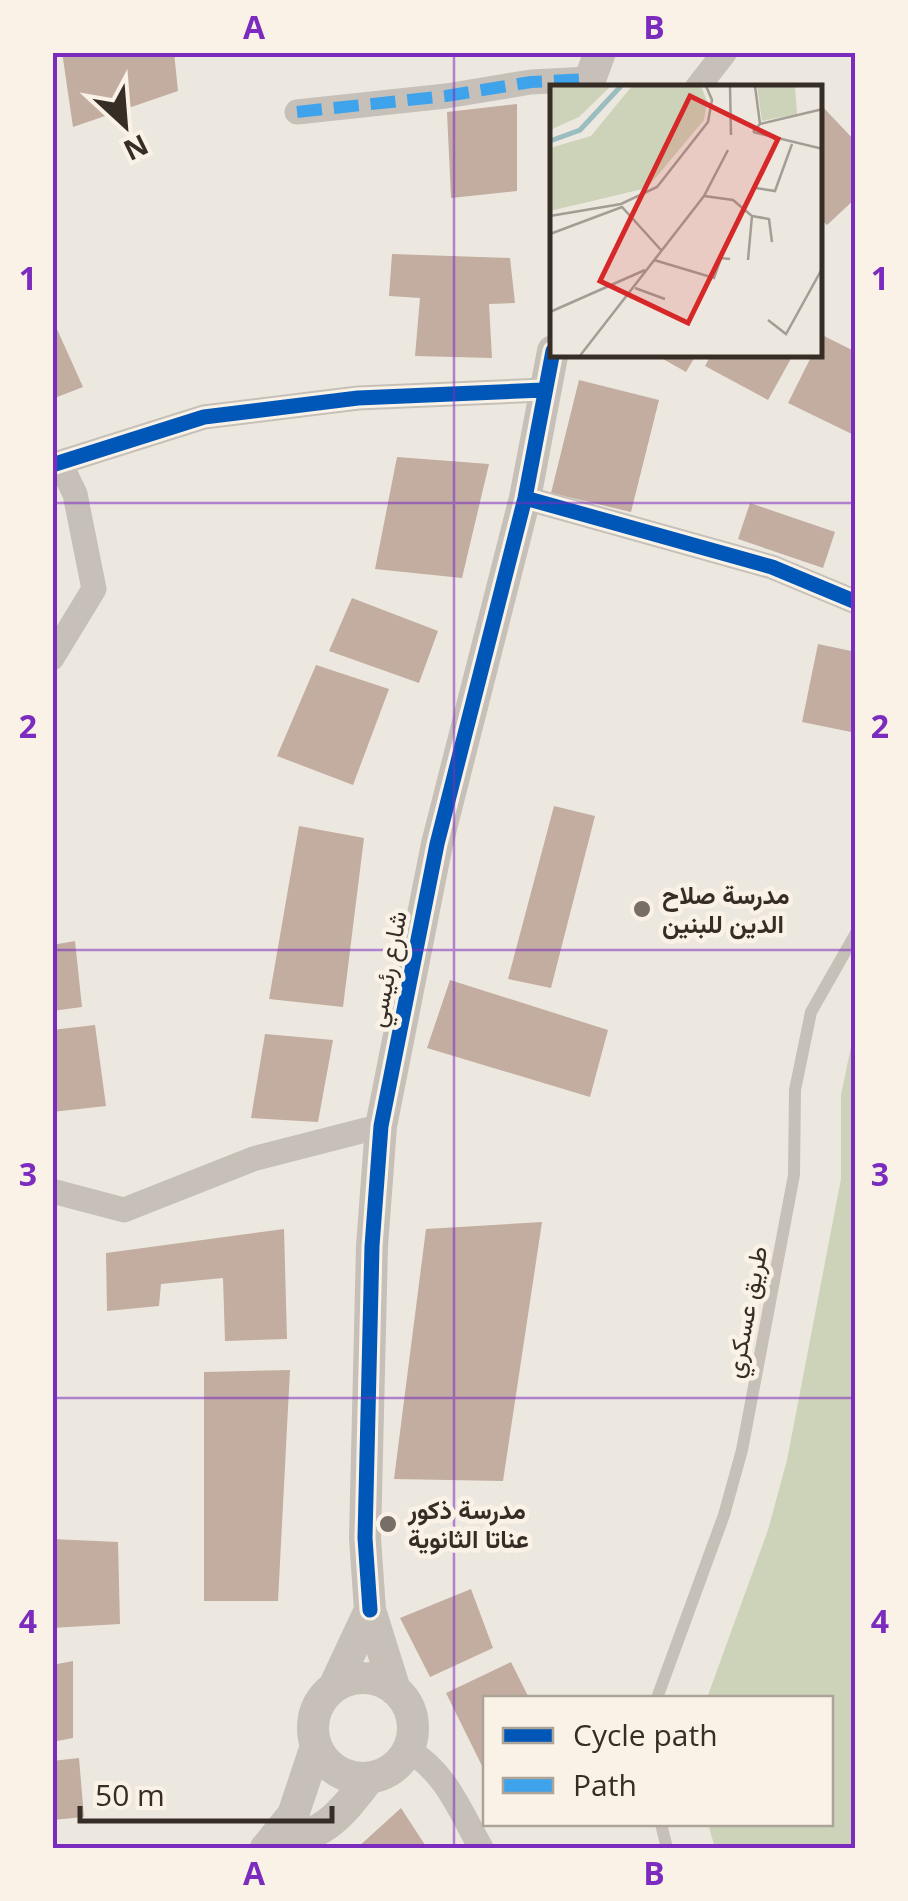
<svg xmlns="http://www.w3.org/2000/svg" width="908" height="1901" font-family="'Open Sans',Vazirmatn,sans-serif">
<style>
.green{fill:#ccd3b8}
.building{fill:#c2ada0}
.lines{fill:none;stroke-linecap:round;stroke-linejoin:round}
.service{stroke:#c6c0b8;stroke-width:12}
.minor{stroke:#c6c0b8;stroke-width:25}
.tertiary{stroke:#c6c0b8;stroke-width:32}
.quiet{stroke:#3fa3eb;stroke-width:12;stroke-dasharray:25 12;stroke-linecap:butt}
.cycleway-casing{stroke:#faf2e6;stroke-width:21}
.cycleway{stroke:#0057b8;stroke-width:15}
.grid{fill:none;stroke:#7b2cbf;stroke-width:2.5;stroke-opacity:0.55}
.poi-dot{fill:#766e67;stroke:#faf2e6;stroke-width:4}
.labels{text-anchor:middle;stroke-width:9;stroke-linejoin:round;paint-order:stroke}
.poi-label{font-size:25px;font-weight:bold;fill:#362d26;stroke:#faf2e6;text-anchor:start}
.street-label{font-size:25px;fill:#362d26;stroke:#faf2e6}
.inset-river{fill:none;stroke:#9abdbf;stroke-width:5}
.inset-road{fill:none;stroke:#a49d95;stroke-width:2.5}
.view{fill:#d62828;fill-opacity:0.15;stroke:#d62828;stroke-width:5}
.inset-edge{fill:none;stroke:#362d26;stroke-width:5}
.neatline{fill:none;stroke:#7b2cbf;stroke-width:4}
.grid-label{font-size:32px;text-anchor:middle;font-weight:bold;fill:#7b2cbf}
</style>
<rect width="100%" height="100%" fill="#ede8df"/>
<path class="green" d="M855,1027v821h-140l-7,-24h122v-126h-123l61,-168 19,-70 54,-281v-84z"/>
<path class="building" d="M62,52h112l4,39 -105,36z
M517,104v87l-66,7 -4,-86z
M820,104l36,38v56l-29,27 -7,-7z
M392,254l118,4 5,45 -26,1 3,54 -77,-2 5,-58 -31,-2z
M52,318l31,69 -31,12z
M822,335l34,17v84l-68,-33 24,-48h8z
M656,355h40l-10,17z
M711,355h82l-25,45 -63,-34z
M579,380l80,20 -28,112 -80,-19z
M397,457l92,7 -27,114 -87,-9z
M750,503l85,29 -12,36 -85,-29z
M352,598l86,33 -19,52 -90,-32z
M818,644l38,8v81l-54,-11z
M316,665l73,24 -36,96 -76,-29z
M554,806l41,10 -44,172 -43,-9z
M299,826l65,12 -21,169 -74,-8z
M75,941l7,66 -30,4v-66z
M450,980l158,50 -18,67 -163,-49z
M95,1025l11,81 -54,6v-82z
M265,1034l68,6 -15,82 -67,-4z
M542,1222l-39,259 -109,-2 32,-250z
M284,1229l3,110 -62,2 -2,-63 -62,6 -2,22 -52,5 -1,-58z
M290,1370l-12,231h-74v-229z
M52,1539l66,3 2,82 -68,4z
M471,1589l22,59 -63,29 -30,-59z
M73,1661v77l-21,4v-77z
M511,1662l18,36h-43v76l-40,-81z
M79,1758l5,59 -32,3v-59z
M401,1808l26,40h-70z"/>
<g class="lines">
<path class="service" d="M657,1698l67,-183 18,-65 52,-275 1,-85 16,-78 45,-79
M661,1824l6,24"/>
<path class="minor" d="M697,88l28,-36
M297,112l149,-16 85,-14 58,-3
M52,465l152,-48 154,-19 185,-8
M525,498l247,69 84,35
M52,658l42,-69 -19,-95 -15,-31
M52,1191l72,19 129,-51 128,-33
M408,1750c38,22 52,61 73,98"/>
<path class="tertiary" d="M587,88l13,-36
M370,1610l-5,-72 7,-292 9,-120 56,-282 88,-346 28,-147
M313 1728a50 50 0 1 1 100 0a50 50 0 1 1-100 0Z
M334,1687l36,-77 25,80
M266,1848l27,-33 23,-69
M271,1848c52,-14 66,-27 98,-70"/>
<path class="quiet" d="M297,112l149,-16 85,-14 58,-3"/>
<g class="cycleway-casing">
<path id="cycleway" d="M52,465l152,-48 154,-19 185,-8
M525,498l247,69 84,35
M370,1610l-5,-72 7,-292 9,-120 56,-282 88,-346 28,-147"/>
</g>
<use href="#cycleway" class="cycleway"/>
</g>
<path class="grid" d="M454,52v1796M52,503h804M52,950h804M52,1398h804"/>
<g class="poi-dot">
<circle cx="642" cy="909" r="10"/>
<circle cx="388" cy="1524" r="10"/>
</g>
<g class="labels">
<g class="poi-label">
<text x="662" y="904">مدرسة صلاح<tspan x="662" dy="29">الدين للبنين</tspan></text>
<text x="408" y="1519">مدرسة ذكور<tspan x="408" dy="29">عناتا الثانوية</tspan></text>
</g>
<g class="street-label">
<text transform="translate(387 969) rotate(-79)" y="9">شارع رئيسي</text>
<text transform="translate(746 1312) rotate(-79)" y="9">طريق عسكري</text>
</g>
</g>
<g transform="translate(550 85)">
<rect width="272" height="272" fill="#ede8df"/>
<path d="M0,1h61l-32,31 -29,13zM82,1h69l6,15 -3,19 -57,68 -97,23v-63l41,-12zM207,1h38l2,28 -35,7z" fill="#ccd3b8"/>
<path class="inset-river" d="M0,56l30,-11 41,-44"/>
<path class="inset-road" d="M180,1l1,49M205,1l5,38M203,47l7,-8 63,-15M203,47l70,17M206,103l19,3 17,-47M154,111l29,4 19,16 -4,44M0,131l71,-12 36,-17 51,-65 4,-22 -6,-14M202,131l17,3 3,23M0,149l72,-27 39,43M104,175l60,18 7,-20 9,1M85,203l30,11M0,227l95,-42M218,235l18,14 37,-67M29,272l125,-161 24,-46"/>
<path class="view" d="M140,11l88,43 -90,184 -88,-42z"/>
<rect width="272" height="272" class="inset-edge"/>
</g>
<rect width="908" height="1901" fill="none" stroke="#faf2e6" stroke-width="110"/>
<rect x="483" y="1696" width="350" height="130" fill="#faf2e6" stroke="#aca399" stroke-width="2.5"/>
<rect x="503" y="1728" width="50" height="15" fill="#0057b8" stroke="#aca399" stroke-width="2.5"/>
<text x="573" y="1746" font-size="30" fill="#362d26">Cycle path</text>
<rect x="503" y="1778" width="50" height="15" fill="#3fa3eb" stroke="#aca399" stroke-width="2.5"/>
<text x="573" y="1796" font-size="30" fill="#362d26">Path</text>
<g transform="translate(125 125) rotate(154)" stroke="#faf2e6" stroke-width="8" paint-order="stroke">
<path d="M0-8L18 38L0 25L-18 38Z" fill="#362d26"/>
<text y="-15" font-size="28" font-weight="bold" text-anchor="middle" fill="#362d26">N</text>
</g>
<path d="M80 1806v15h252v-15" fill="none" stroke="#362d26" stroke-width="5"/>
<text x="95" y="1806" font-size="30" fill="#362d26" stroke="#faf2e6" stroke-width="8" paint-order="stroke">50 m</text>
<rect x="55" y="55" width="798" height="1791" class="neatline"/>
<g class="grid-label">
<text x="254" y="39">A</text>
<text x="654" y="39">B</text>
<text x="28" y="290">1</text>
<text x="880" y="290">1</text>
<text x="28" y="738">2</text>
<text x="880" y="738">2</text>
<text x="28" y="1186">3</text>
<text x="880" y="1186">3</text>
<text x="28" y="1633">4</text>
<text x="880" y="1633">4</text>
<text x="254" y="1885">A</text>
<text x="654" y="1885">B</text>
</g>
</svg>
